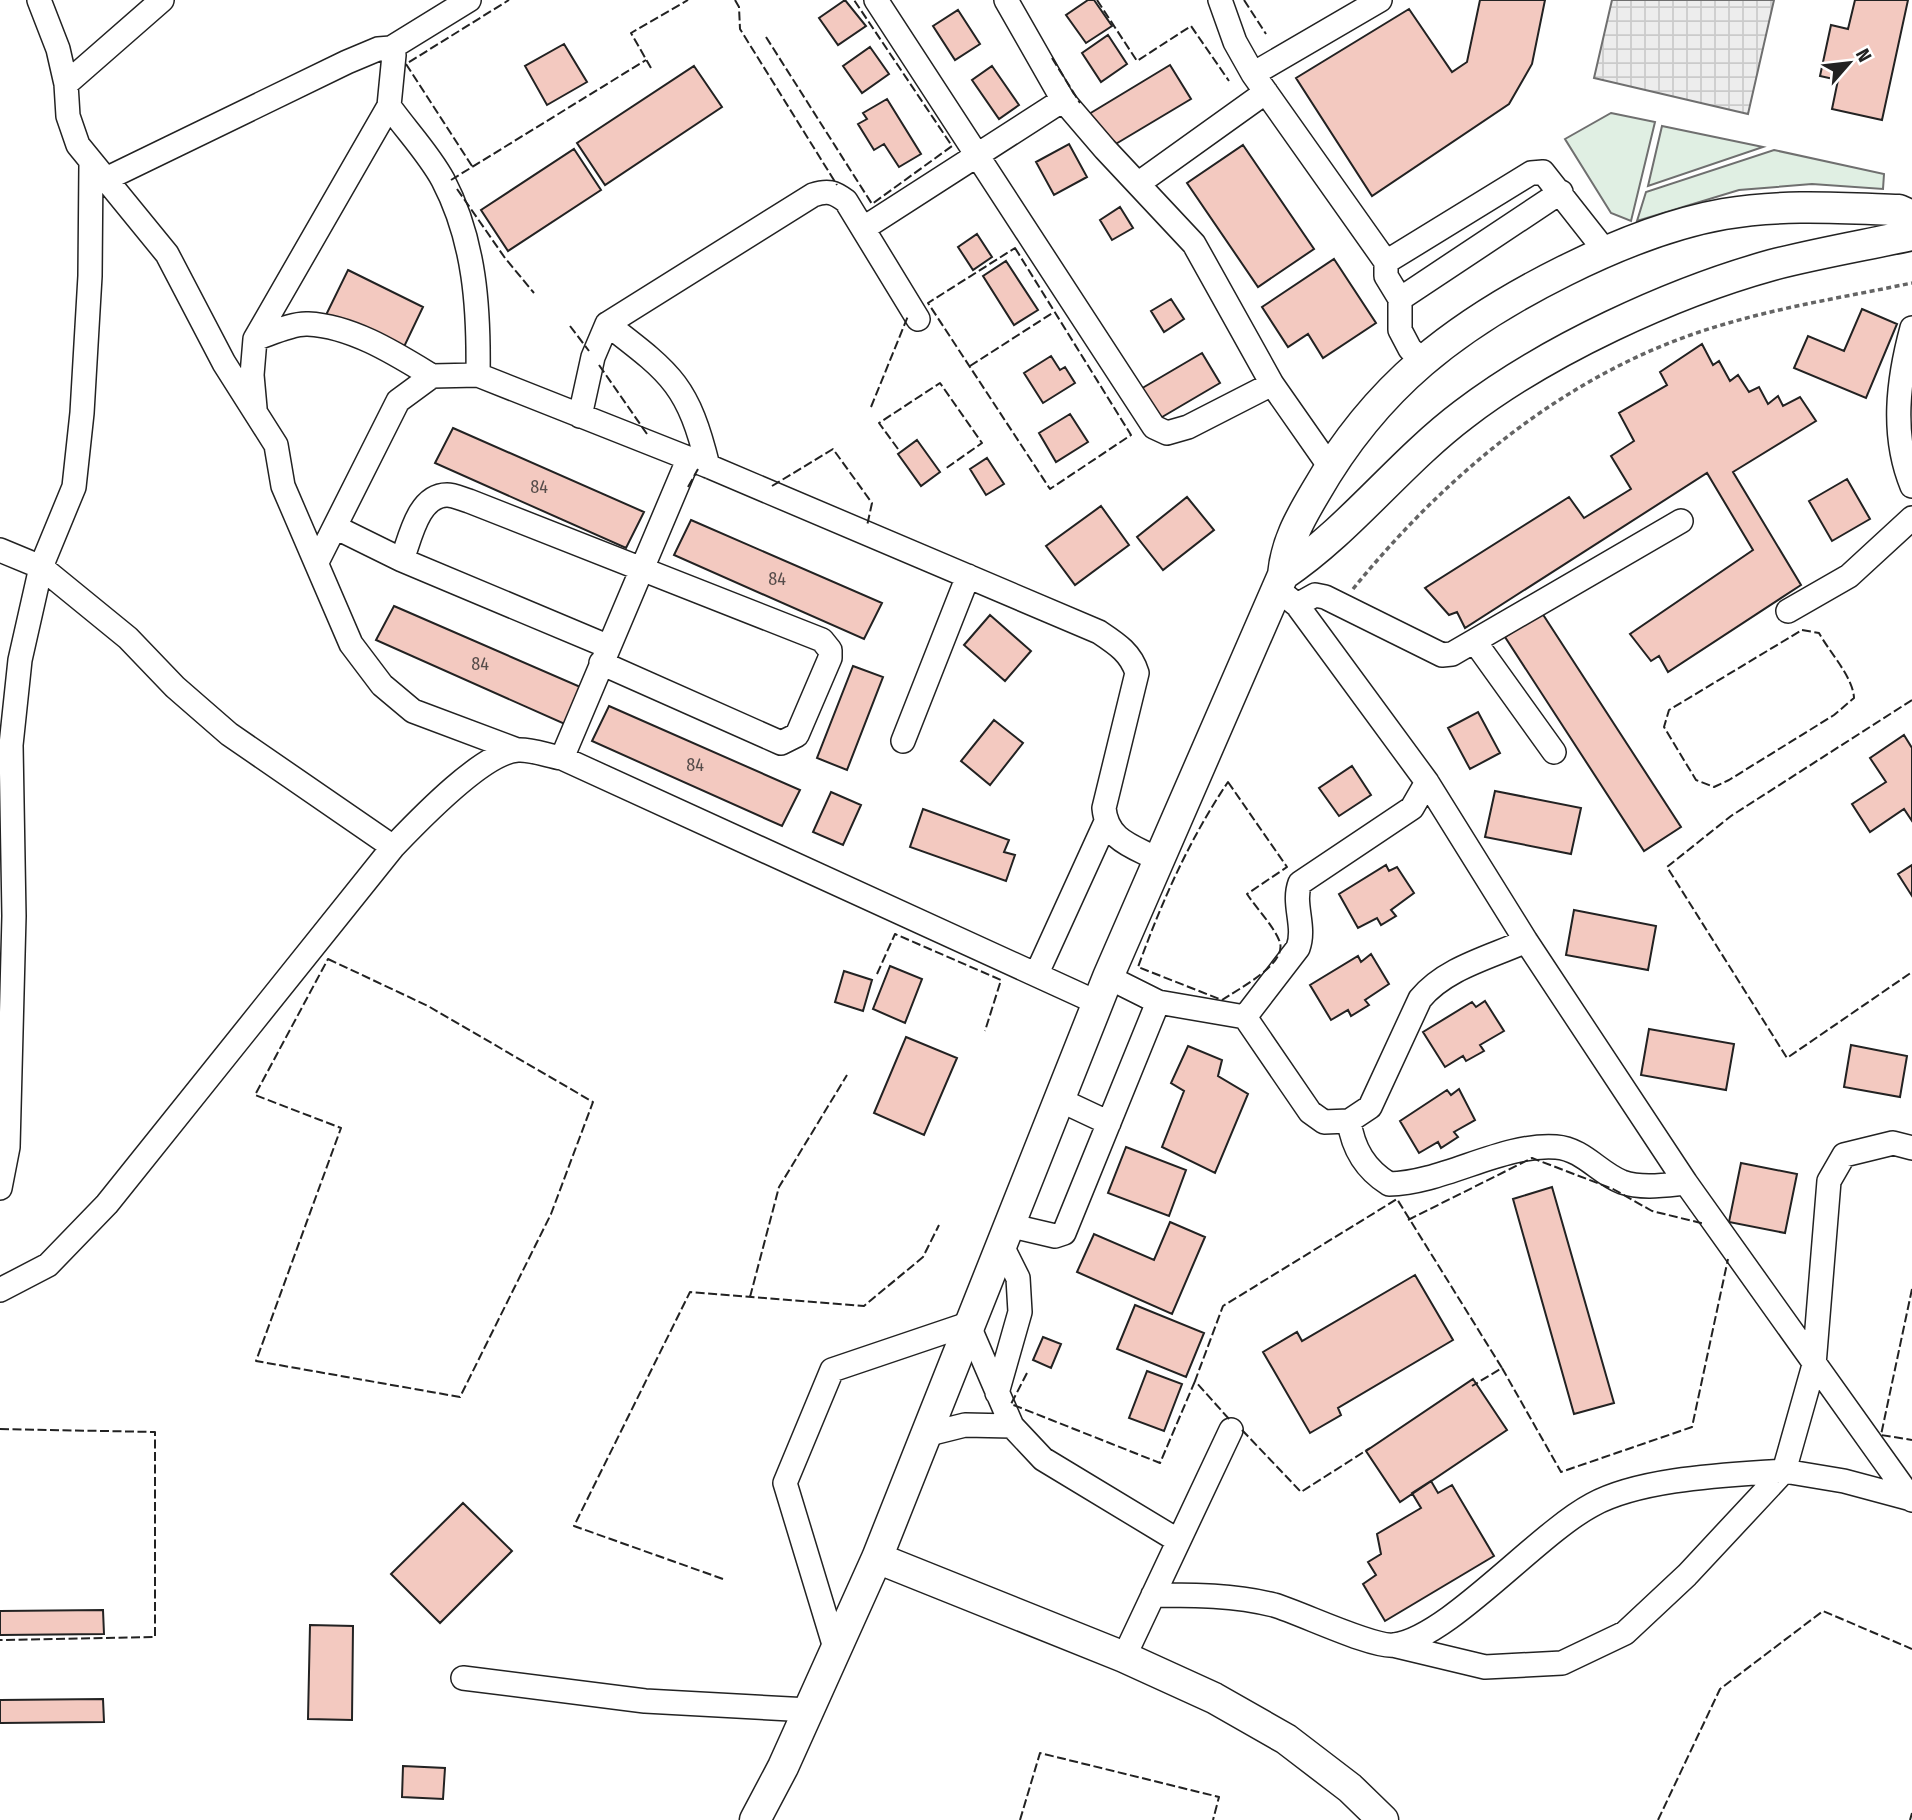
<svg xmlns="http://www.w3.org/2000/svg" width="1912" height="1820" font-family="'Fira Sans Condensed',sans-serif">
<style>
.green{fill:#e0efe3;stroke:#6f6f6f;stroke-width:2}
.plaza{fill:url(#plaza-grid);stroke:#6f6f6f;stroke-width:2}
.building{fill:#f3c9c0;stroke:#222;stroke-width:2}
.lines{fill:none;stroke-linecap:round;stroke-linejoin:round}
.minor-casing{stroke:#222;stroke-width:26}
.major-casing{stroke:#222;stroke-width:33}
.path{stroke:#646464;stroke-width:3.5;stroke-dasharray:5 3.5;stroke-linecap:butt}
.minor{stroke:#fff;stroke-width:23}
.major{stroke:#fff;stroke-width:30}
.fence{stroke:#222;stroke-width:2;stroke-dasharray:9 3.5;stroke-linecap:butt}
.labels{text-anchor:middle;stroke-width:5;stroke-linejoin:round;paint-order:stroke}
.number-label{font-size:18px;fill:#564c4a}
</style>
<defs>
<pattern id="plaza-grid" width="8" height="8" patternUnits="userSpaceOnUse" patternTransform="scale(1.75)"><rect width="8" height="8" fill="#ededed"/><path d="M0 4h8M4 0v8" fill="none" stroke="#cbcbcb"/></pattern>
</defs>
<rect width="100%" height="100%" fill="#fff"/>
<path class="green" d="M1611,113l44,9 -24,99 -20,-8 -46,-74z
M1662,126l101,21 -115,39z
M1774,150l110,24 -1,15 -71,-5 -73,6 -102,31 9,-29z"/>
<path class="plaza" d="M1612,0h162l-26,114 -154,-36z"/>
<path class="building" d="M845,0l21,26 -28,19 -19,-27z
M1088,0h6l18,26 -26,17 -20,-28z
M1480,0h65l-13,64 -23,40 -137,92 -76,-118 113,-69 43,63 15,-10z
M1855,0h53l-26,120 -50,-11 6,-29 -18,-4 11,-51 17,4z
M958,10l22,34 -25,16 -22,-34z
M1108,35l19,29 -26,18 -19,-29z
M564,44l23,38 -40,23 -22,-39z
M870,47l19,27 -27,19 -19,-27z
M1170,65l21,34 -82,49 -20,-34z
M694,66l28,41 -117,78 -28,-42z
M992,66l27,39 -20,14 -27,-39z
M887,99l34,55 -22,13 -15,-23 -10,6 -16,-26 9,-5 -4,-6z
M1069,144l18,33 -33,18 -18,-33z
M1243,145l71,104 -56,38 -71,-104z
M574,149l27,41 -93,61 -27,-41z
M1120,207l13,21 -21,12 -12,-20z
M977,234l15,23 -19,13 -15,-23z
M1334,259l42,64 -53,35 -15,-24 -20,13 -26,-40z
M1006,261l32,49 -24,15 -31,-49z
M348,270l75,37 -21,44 -76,-36z
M1171,299l13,20 -20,13 -13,-21z
M1862,309l35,15 -31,74 -72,-30 14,-32 36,15z
M1702,344l11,21 6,-4 11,20 8,-6 11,17 10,-5 9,17 10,-8 5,10 17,-9 16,24 -83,51 68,113 -133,87 -9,-16 -8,5 -21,-27 123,-84 -46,-77 -242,155 -8,-16 -8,3 -24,-27 144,-91 15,21 47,-29 -20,-33 23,-15 -15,-28 48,-28 -7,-13z
M1202,353l18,30 -63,37 -18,-30z
M1051,356l9,14 5,-3 10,16 -32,20 -19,-30z
M1070,414l18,28 -32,20 -17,-29z
M453,428l191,84 -18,36 -191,-85z
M917,440l23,32 -19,14 -23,-32z
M987,458l17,26 -18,11 -16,-26z
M1847,479l23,40 -38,22 -23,-40z
M1187,497l27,33 -51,40 -26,-33z
M1101,506l28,39 -54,40 -29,-39z
M691,520l191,83 -18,36 -190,-84z
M394,606l191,83 -18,36 -191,-85z
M1542,613l139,214 -37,24 -139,-214z
M990,615l41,36 -26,30 -41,-36z
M853,666l30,11 -36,93 -30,-12z
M609,706l191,84 -18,36 -190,-85z
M1478,712l22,41 -30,16 -22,-41z
M994,720l29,23 -33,42 -29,-24z
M1904,735l8,13v73l-8,-12 -34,23 -18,-28 34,-22 -16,-24z
M1352,766l19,29 -32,21 -20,-28z
M1495,791l86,17 -10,46 -86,-17z
M831,792l30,13 -18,40 -30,-13z
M923,809l86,31 -5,12 11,3 -9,26 -96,-34z
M1386,865l3,6 8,-4 17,26 -23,17 5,6 -15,9 -4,-7 -19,10 -19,-34z
M1912,865v31l-14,-22z
M1574,910l82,16 -8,44 -82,-15z
M1371,954l18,30 -24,16 4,5 -18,11 -3,-6 -17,10 -21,-35 48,-29 3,6z
M890,966l32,13 -17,44 -32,-14z
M844,971l28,9 -9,31 -28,-9z
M1485,1001l19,30 -24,14 4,6 -18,10 -3,-5 -18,11 -22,-35 49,-30 4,5z
M1649,1029l85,15 -8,46 -85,-15z
M906,1037l51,21 -33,77 -50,-22z
M1851,1045l56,11 -7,41 -56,-10z
M1188,1046l34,14 -4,16 30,18 -33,79 -53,-26 22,-56 -13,-8z
M1459,1089l16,31 -21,12 4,5 -17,11 -3,-6 -19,11 -19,-32 47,-31 4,5z
M1126,1147l60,23 -17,46 -61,-23z
M1741,1163l56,11 -12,59 -56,-11z
M1552,1187l62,216 -40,11 -61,-215z
M1170,1222l35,15 -33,77 -95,-42 17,-38 60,26z
M1415,1275l38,65 -115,68 3,7 -31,18 -47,-81 34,-20 5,9z
M1135,1305l69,28 -18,44 -69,-28z
M1043,1337l18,7 -10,24 -18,-8z
M1147,1371l35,13 -18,47 -35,-13z
M1473,1379l34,51 -107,72 -34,-51z
M1431,1481l7,12 14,-8 42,71 -109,65 -22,-37 13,-9 -8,-13 13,-8 -4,-20 44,-26 -9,-15z
M463,1503l49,48 -72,72 -49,-49z
M103,1610l1,24 -104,1v-24z
M310,1625l43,1 -1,94 -44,-1z
M103,1699l1,23 -104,1v-23z
M403,1766l42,2 -2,31 -41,-2z"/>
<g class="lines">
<g class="minor-casing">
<path id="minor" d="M39,0l19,49 8,35 2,32 10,29 89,109 57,109 52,82 7,41 68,158 31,41 31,26 104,39
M876,0l278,427 13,6 21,-6 84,-43
M1006,0l57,100 42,49 89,95 78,140 58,83
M1220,0l15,42 18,32 133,188
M391,48l78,-48
M1253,74l127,-74
M66,84l96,-84
M106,179l241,-117 31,-13 13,-1 3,7 -5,51
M1139,183l127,-91
M864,228l199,-128
M1400,299l161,-107
M607,324c65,50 81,61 101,142
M1912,328c-14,52 -21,107 0,158
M255,339c15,-5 37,-16 53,-15 44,2 88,30 124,52
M1424,361l-14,-12 -10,-19v-31l-14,-23v-14l145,-89 12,-1 63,80
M255,408l-3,-33 3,-36 134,-233c17,24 40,48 54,74 32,61 36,128 35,195
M580,416l13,-59 14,-33 206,-129c15,-5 21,-3 33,6l72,118
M335,527l67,33
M0,550l41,17 87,71 47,49 54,47 164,113c24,-25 90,-95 125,-97 13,-1 31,6 44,8l536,245
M317,562l81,-161 34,-25 46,-1 230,91 391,166c18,12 32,21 38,41l-33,135c3,33 29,38 55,52
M1277,589l20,16 130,177 99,159 160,242 226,317
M1297,605l18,-10 10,2 117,58 10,-1 229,-133
M1788,611l61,-35 63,-58
M1475,642l79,110
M601,663l180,80 16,-8 33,-77v-8l-8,-10 -353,-139c-7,-2 -15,-6 -22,-6 -29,0 -37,44 -45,65l205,86
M903,741l65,-165
M562,758l126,-298
M1037,973l68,-149
M1108,977l50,25 87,15 53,-69c8,-22 -6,-44 2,-65l112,-75 15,-26
M1245,1017l65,95 14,10 25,-1 21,-14 50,-108c25,-31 71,-42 106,-58
M1060,1100l49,23
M1349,1121c4,28 16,48 40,63 55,-1 113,-41 167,-37 27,2 43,26 66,35 20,7 44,3 64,1
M0,1188l8,-41 6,-231 -3,-171 9,-85 21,-93 33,-80 8,-74 8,-137 1,-112
M1008,1225l47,11 9,-3 94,-231
M0,1290l48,-25 59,-61 286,-357
M997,1393l23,-81 -2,-34 -17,-34
M925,1435l40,-10 47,1
M1153,1595c41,0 81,0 121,10 27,8 99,43 120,40 54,-7 142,-110 198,-140 49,-27 137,-30 192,-34l30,-106 15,-184 15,-26 49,-12 19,5
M1393,1645l92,22 77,-4 63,-30 62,-58 97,-104 60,10 67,18
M836,1651l-51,-168 47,-113 136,-46 44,102 31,33 134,81
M1124,1657l107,-227
M463,1678l182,23 164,9"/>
</g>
<g class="major-casing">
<path id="major" d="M1283,575c67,-45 116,-112 181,-161 84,-64 207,-121 308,-149 46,-12 94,-20 140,-30
M877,1558l247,99 90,41 72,41 64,49 33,32
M755,1820l28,-53 94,-209 231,-581 175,-402c3,-32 16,-55 32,-82 28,-49 65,-95 107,-131 74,-63 206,-131 302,-148 58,-10 116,-6 175,-4l13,6"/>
</g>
<path class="path" d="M1353,589c97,-119 221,-222 372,-265 61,-18 125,-28 187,-41"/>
<use href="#minor" class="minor"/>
<use href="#major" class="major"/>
<path class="fence" d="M735,0l4,7 1,22 97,156
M1097,0l40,61 54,-35 38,55
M1244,0l22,34
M766,37l106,167 80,-58 -98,-146
M1052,58l28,45
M651,68l-20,-35 57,-33
M472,166l-66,-102 103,-64
M451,180l195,-120
M457,189l48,69 29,35
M1015,248l116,187 -81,54 -122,-186z
M570,326l19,25
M599,365l48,69
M970,366l84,-54
M871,407l37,-91
M898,449l-19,-26 61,-40 42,60 -37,26
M772,486l61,-37 39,54 -5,23
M688,487l10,-18
M1802,630l17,3c11,20 34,44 35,65l-20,17 -105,65 -15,7 -18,-7 -32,-53 5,-17z
M1912,700l-181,116 -64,51 120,191 125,-86
M1228,782l59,85 -40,27c10,15 25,30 32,46 11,23 -41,49 -57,60l-84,-33c24,-66 51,-127 90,-185z
M328,959l100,47 165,96 -42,112 -91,183 -204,-36 85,-233 -86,-33z
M877,974l18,-40 106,46 -16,51
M1408,1220l124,-62 81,31 39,22 53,13
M1912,1289l-31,146 31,5
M750,1297l29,-110 68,-112
M1502,1368l59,104 131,-45 36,-168
M1027,1373l-16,31 149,59 35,-82
M1229,1419l-34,-38 28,-75 174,-107 105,169 -30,18
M0,1429l155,3v205l-155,3
M1242,1430l59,62 69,-44
M723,1579l-149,-53 116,-234 174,14 59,-49 16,-32
M1020,1820l20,-67 179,44 -6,23
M1658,1820l62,-131 103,-78 89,38
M1910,1820l2,-7"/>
</g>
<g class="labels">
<g class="number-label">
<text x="539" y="493">84</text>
<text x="777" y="585">84</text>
<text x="480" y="670">84</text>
<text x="695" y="771">84</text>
</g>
</g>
<g transform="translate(1849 63) rotate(62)" stroke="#ffffff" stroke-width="5" paint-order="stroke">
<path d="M0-5L12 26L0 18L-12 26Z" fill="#222222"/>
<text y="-10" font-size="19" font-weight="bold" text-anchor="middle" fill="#222222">N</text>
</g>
</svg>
